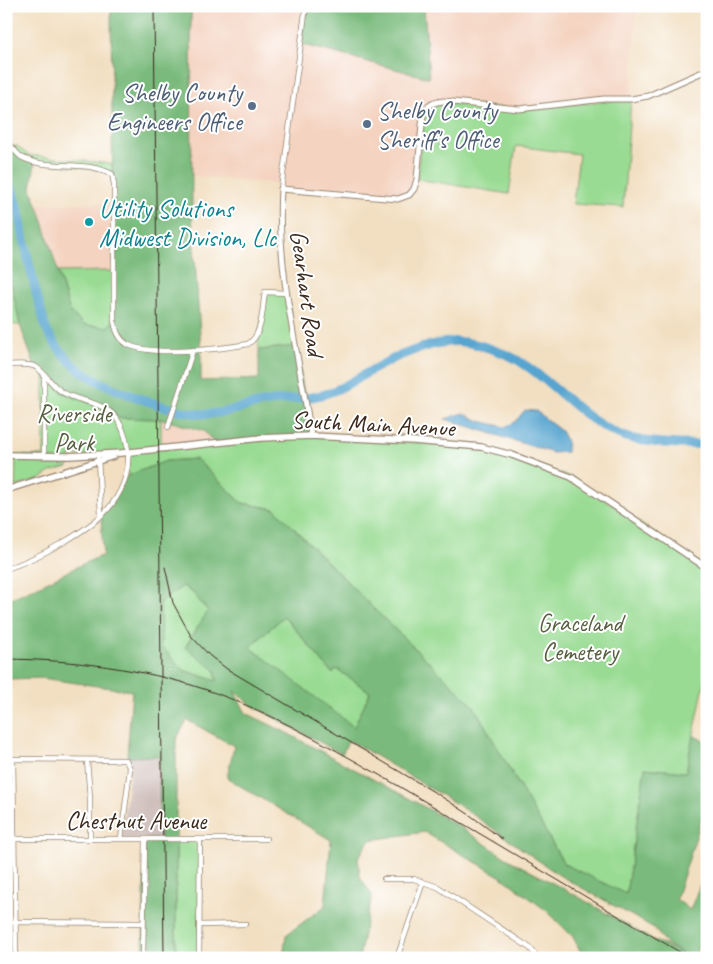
<svg xmlns="http://www.w3.org/2000/svg" width="713" height="964" font-family="Caveat,sans-serif">
<style>
.built{fill:#f4d3c0}
.industrial{fill:#d0c0bc}
.green{fill:#99db93;stroke:#6a8258}
.forest{fill:#7abb7d;stroke:#5a724e;fill-rule:evenodd}
.water{fill:#56a4cf;stroke:#486776}
.lines{fill:none;stroke-linecap:round;stroke-linejoin:round}
.river{stroke:#56a4cf;stroke-width:9}
.minor-casing{stroke:#968470;stroke-width:6}
.tertiary-casing{stroke:#968470;stroke-width:7}
.secondary-casing{stroke:#968470;stroke-width:8}
.minor{stroke:#fff;stroke-width:4.5}
.tertiary{stroke:#fff;stroke-width:5}
.secondary{stroke:#fff;stroke-width:5.5}
.rail{stroke:#3b2a1e;stroke-width:1}
.minor-bridge-casing{stroke:#968470;stroke-width:6;stroke-linecap:butt}
.minor-bridge{stroke:#fff;stroke-width:4.5}
.service-dot{fill:#5c6f8a;stroke:#fff;stroke-width:2}
.culture-dot{fill:#0f9aa8;stroke:#fff;stroke-width:2}
.labels{text-anchor:middle;stroke-width:4;stroke-linejoin:round;paint-order:stroke}
.service-label{font-size:25px;fill:#4e5e75;stroke:#fff;text-anchor:end}
.culture-label{font-size:25px;fill:#0d838f;stroke:#fff;text-anchor:start}
.street-label{font-size:25px;fill:#3b2a1e;stroke:#fff}
.park-label{font-size:25px;fill:#575f41;stroke:#fff}
</style>
<rect width="100%" height="100%" fill="#fff"/>
<filter id="ink" filterUnits="userSpaceOnUse"><feTurbulence type="fractalNoise" baseFrequency=".02" numOctaves="2"/><feDisplacementMap in="SourceGraphic" scale="10" xChannelSelector="R" yChannelSelector="G"/><feConvolveMatrix kernelMatrix="1 2 1 2 8 2 1 2 1" color-interpolation-filters="sRGB"/></filter>
<filter id="wash" filterUnits="userSpaceOnUse"><feTurbulence type="fractalNoise" baseFrequency=".0096" numOctaves="4" result="noise"/><feDisplacementMap in="SourceGraphic" scale="20" xChannelSelector="R" yChannelSelector="G"/><feGaussianBlur stdDeviation="1.12" result="paint"/><feColorMatrix in="noise" values="0 0 0 0 0 0 0 0 0 0 0 0 0 0 0 0 0 1.4 0 .05"/><feComposite in="paint" operator="in"/></filter>
<g filter="url(#wash)">
<rect width="100%" height="100%" fill="#f2dfc1"/>
<path class="built" d="M193,6h113l123,72 -5,-72h213l-6,93 -112,10 -75,-8 -30,88 -9,9 -124,-9v-5l-89,-8 -1,-161z
M114,203v68l-56,1 -20,-67z
M161,419l43,12 10,12 -53,6z"/>
<path class="industrial" d="M159,756l1,83h-39l9,-70 -3,-12z"/>
<path class="green" d="M631,99l-8,108 -50,-3 6,-50 -63,-8 -7,48 -92,-15 6,-65 14,-12 82,7z
M16,145l12,10 84,9v10l-8,-4 -69,-8 -14,-5 -6,-7z
M114,271v50l-7,6 -23,-2 -14,-13 -12,-40z
M6,272l4,6 10,47 -14,-1z
M267,293h20l9,53 -37,4 -1,-12z
M44,374l53,30 20,14 44,1v29l150,-12 170,11 90,30 136,91v102l-21,102 -41,-4 -19,127 -62,-31 -91,-159 -97,-94 -101,-102 -33,-6 -46,-44 -30,2 -39,15 2,-23 -60,3 3,4 -4,7 -18,5 -9,7 -26,8 1,-32 28,1z
M183,586l10,7 15,18 9,70 -34,-11 -22,-24 -1,-44z
M284,616l48,57 5,-4 33,23 -16,36 -104,-81z
M176,839h24l-1,119h-23z"/>
<path class="forest" d="M111,6h82l-2,9 1,201 9,133v32l58,-2v-29l37,-4 15,90 -97,7 -10,-12 -43,-12 -44,-1 -8,-7 -46,-18 -28,-26 -15,-42 -10,-47 -4,-6v-130l15,15 14,5 -4,26 11,30 28,94 14,13 23,2 7,-7z
M306,6h118l5,72 -128,-34z
M196,459l46,44 33,6 101,102 97,94 91,159 62,30 19,-126 41,4 7,-37 14,8v59l-31,97 14,11 17,-43v59l-13,32h-110l-11,-21 -26,-26 -44,-33 -79,-46 -54,8 -12,18 2,19 12,18 -13,63h-76l3,-23 39,-29 6,-66 -104,-62 7,-32 -47,-26 -11,20v218h-33l2,-119h15l-1,-83 -32,1 5,-66 -90,-13 -36,1v-79c34,-13 64,-31 97,-45l-2,-40 11,-11 15,-28 39,-15zM183,586l10,7 15,18 -23,36 30,23 2,11 -34,-11 -22,-24 -1,-44zM284,616l48,57 5,-4 33,23 -16,35 -104,-80zM234,691l19,15 89,48 7,-14 116,69 94,66 95,53 12,16 19,11 -36,-17 -72,-42 -71,-38 -46,-31 -50,-28 -125,-67 -39,-19z"/>
<path class="water" d="M525,410l11,1 25,20 6,11v10l-14,1 -108,-34 19,-6 16,8 25,6 10,-5z"/>
<g class="lines">
<path class="river" d="M6,179c11,15 14,36 17,55 5,24 10,49 17,73 3,8 4,19 8,26 8,13 20,28 32,37 24,18 96,44 125,44 14,0 27,-4 40,-7 10,-3 20,-4 30,-6 21,-3 41,-2 61,-11 16,-7 31,-18 47,-26 20,-11 57,-25 81,-22 15,2 46,12 58,21 35,22 61,58 101,73 19,7 63,9 84,8"/>
</g>
</g>
<g filter="url(#ink)">
<g class="lines">
<g class="minor-casing">
<path id="minor" d="M6,142c7,5 11,13 17,16 27,13 61,1 89,16l2,10v137c2,9 4,17 13,23 22,13 95,5 121,0 15,-9 14,-35 17,-52l22,1
M281,189l25,-183
M6,365c9,0 22,-2 30,2 11,7 16,20 28,26 14,8 32,8 45,18 11,8 15,20 18,33 4,21 -2,43 -15,60 -19,26 -76,55 -106,65
M44,375v81
M168,427l25,-77
M98,458l3,57
M6,759l120,1 4,9 -9,70
M13,759l3,199
M87,760l3,38v41
M6,839h146
M172,839h94
M384,879h30l24,8 92,61 8,10
M6,922l138,1
M200,925l45,-1
M143,958l2,-119
M199,958l1,-119
M397,958l26,-76"/>
</g>
<g class="tertiary-casing">
<path id="tertiary" d="M311,436c-12,-82 -35,-163 -30,-247l117,10 11,-4 5,-6 3,-10 6,-65c5,-10 11,-12 21,-13l75,8 85,-10h27l17,-3 59,-26"/>
</g>
<g class="secondary-casing">
<path id="secondary" d="M6,455l63,1 52,-3 140,-15 50,-2 103,5 67,6 31,8 59,22 136,91
M6,490l108,-34"/>
</g>
<use href="#minor" class="minor"/>
<use href="#tertiary" class="tertiary"/>
<use href="#secondary" class="secondary"/>
<path class="rail" d="M154,6l10,952
M165,567l8,36 18,33 19,20 17,13 212,126 31,20 32,24
M6,659c68,1 134,9 198,30 68,23 130,60 191,95 99,57 196,117 295,174"/>
<g class="minor-bridge-casing">
<path id="minor-bridge" d="M152,839h20"/>
</g>
<use href="#minor-bridge" class="minor-bridge"/>
</g>
</g>
<g class="service-dot">
<circle cx="252" cy="106" r="5"/>
<circle cx="367" cy="124" r="5"/>
</g>
<circle class="culture-dot" cx="89" cy="222" r="5"/>
<g class="labels">
<g class="service-label">
<text x="242" y="101">Shelby County<tspan x="242" dy="29">Engineers Office</tspan></text>
<text x="377" y="119" text-anchor="start">Shelby County<tspan x="377" dy="29">Sheriff's Office</tspan></text>
</g>
<g class="culture-label">
<text x="99" y="217">Utility Solutions<tspan x="99" dy="29">Midwest Division, Llc</tspan></text>
</g>
<g class="street-label">
<text transform="translate(308 293) rotate(82)" y="9">Gearhart Road</text>
<text transform="translate(373 423) rotate(3)" y="9">South Main Avenue</text>
<text x="136" y="829">Chestnut Avenue</text>
</g>
<g class="park-label">
<text x="74" y="422">Riverside<tspan x="74" dy="29">Park</tspan></text>
<text x="580" y="631">Graceland<tspan x="580" dy="29">Cemetery</tspan></text>
</g>
</g>
<rect width="713" height="964" fill="none" stroke="#fff" stroke-width="25"/>
</svg>
